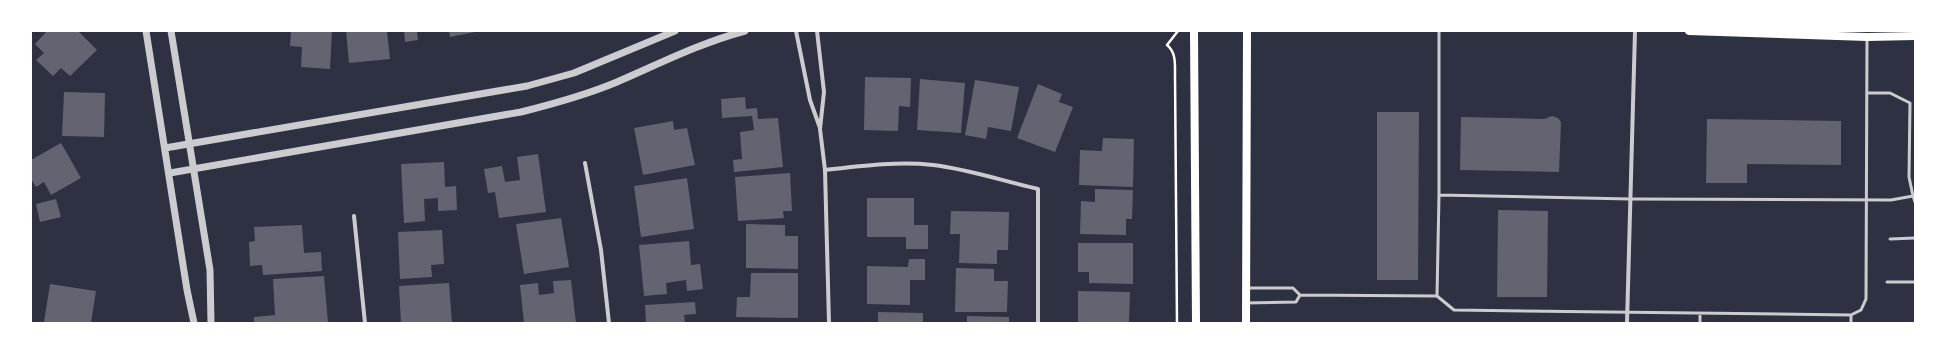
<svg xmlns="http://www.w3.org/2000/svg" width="1946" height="354" font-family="Karla,sans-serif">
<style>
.building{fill:#626471}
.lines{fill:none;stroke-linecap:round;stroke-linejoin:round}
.path{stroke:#fff;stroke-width:2.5}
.service{stroke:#caccd0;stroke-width:3}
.minor{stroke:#caccd0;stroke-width:4}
.tertiary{stroke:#caccd0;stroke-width:7}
.secondary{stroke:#fff;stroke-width:8}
</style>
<rect width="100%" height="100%" fill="#2d3142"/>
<path class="building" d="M47,31h31l19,19 -27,26 -9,-8 -8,8 -17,-16 8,-7 -9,-9z
M291,31h41l-2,38 -29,-2 1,-20 -12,-1z
M346,31h41l3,28 -41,4z
M404,31h13l1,9 -13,2z
M449,31h26v1l-25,5z
M865,77l46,1 -1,29 -11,-1 -1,25 -34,-1z
M920,79l45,4 -4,50 -44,-3z
M975,80l44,7 -8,44 -23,-4 -2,12 -21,-4z
M1038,84l24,10 -3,8 14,5 -18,45 -38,-14z
M64,92l41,1 -1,44 -42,-1z
M745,97l1,12 11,-1 1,11 20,-1 5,49 -49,5 -1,-12 9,-1 -2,-27 14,-2 -2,-14 -30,2 -1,-19z
M1377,112h42l-1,168h-41z
M1552,116l6,2 3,4 -2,50 -99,-2 1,-53 83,2z
M1707,119l134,2v44l-94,-1v19h-41z
M673,121l1,9 13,-2 8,37 -52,10 -9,-47z
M1103,138l31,1 -1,48 -54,-2 1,-35 22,1z
M61,143l20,35 -30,17 -7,-13 -8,5 -5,-8v-19z
M538,154l8,58 -47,6 -4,-26 -7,1 -4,-24 18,-3 3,16 15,-2 -3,-23z
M444,162l1,25 11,-1 1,24 -19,1v-13l-14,1 1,22 -21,2 -3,-59z
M790,173l2,38h-9l1,7 -46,3 -3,-44z
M687,178l7,51 -53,8 -7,-51z
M1095,189l38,1 -1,29h-6v16l-46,-1 1,-33 14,1z
M867,198h47v27h14v24h-22v-12h-39z
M56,199l5,18 -21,5 -4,-18z
M1498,210l50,1 -1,86h-50z
M951,211l58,1 -1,38h-11v14l-38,-1 1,-29h-10z
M561,218l8,49 -45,7 -8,-50z
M746,224l39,1v11h13v33l-52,-1z
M302,225l2,28 17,-1 1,19 -59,4 -1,-10 -12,1 -1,-24 6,-1 -1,-14z
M442,230l2,34 -13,1 1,12 -32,2 -2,-47z
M689,241l2,24 9,-1 3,25 -16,2 -1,-11 -20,3 1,11 -23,2 -5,-51z
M1078,243h55v41l-44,-1v-11h-11z
M909,259h16v21h-15v25l-43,-1v-38l41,1z
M956,268l38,1v12h14l-1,31h-52z
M751,273h47v45l-62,-1 1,-20h13z
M324,276l4,47h-74v-6l21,-2 -2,-36z
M571,280l5,43h-52l-4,-38 18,-2 1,12 15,-2 -1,-12z
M449,283l3,40h-51l-2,-37z
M50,284l46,7 -5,32 -47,-1z
M1078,291l52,1 -1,31h-51z
M695,302l1,12 -12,1 1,8h-39l-1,-18z
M878,312l45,1v10h-45z
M967,316l42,1v6h-42z"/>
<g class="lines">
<path class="path" d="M1177,323l-2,-248c0,-11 1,-23 -8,-30l11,-14"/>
<path class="service" d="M1439,31v164l191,4 261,1 22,-4 -4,-19 1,-74 -20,-10h-23
M1913,196l2,6
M1890,239l25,-1
M1887,282h28
M1246,288h47l7,7
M1437,296l2,-101
M1246,303l50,-1 4,-7 137,1 17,14 397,5 10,-5 5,-11 1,-262
M1700,314v9
M1851,323v-8"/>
<path class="minor" d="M796,31l14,69 10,28
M817,31l7,61 -4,37 5,41 4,153
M585,163l16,87 8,73
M825,170c35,-4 72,-9 108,-5 35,4 70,16 105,24v134
M354,216l11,107
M1627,323l8,-292"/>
<path class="tertiary" d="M146,31l41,259 7,33
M171,31l39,239 1,53
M165,148l362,-62 47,-13 101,-42
M170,173l351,-61c32,-8 65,-17 96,-30 42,-18 83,-39 128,-51"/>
<path class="secondary" d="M1194,31l2,292
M1689,31l178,6 48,-1
M1246,323l1,-292"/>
</g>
<rect width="1946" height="354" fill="none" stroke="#ffffff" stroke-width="64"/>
</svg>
